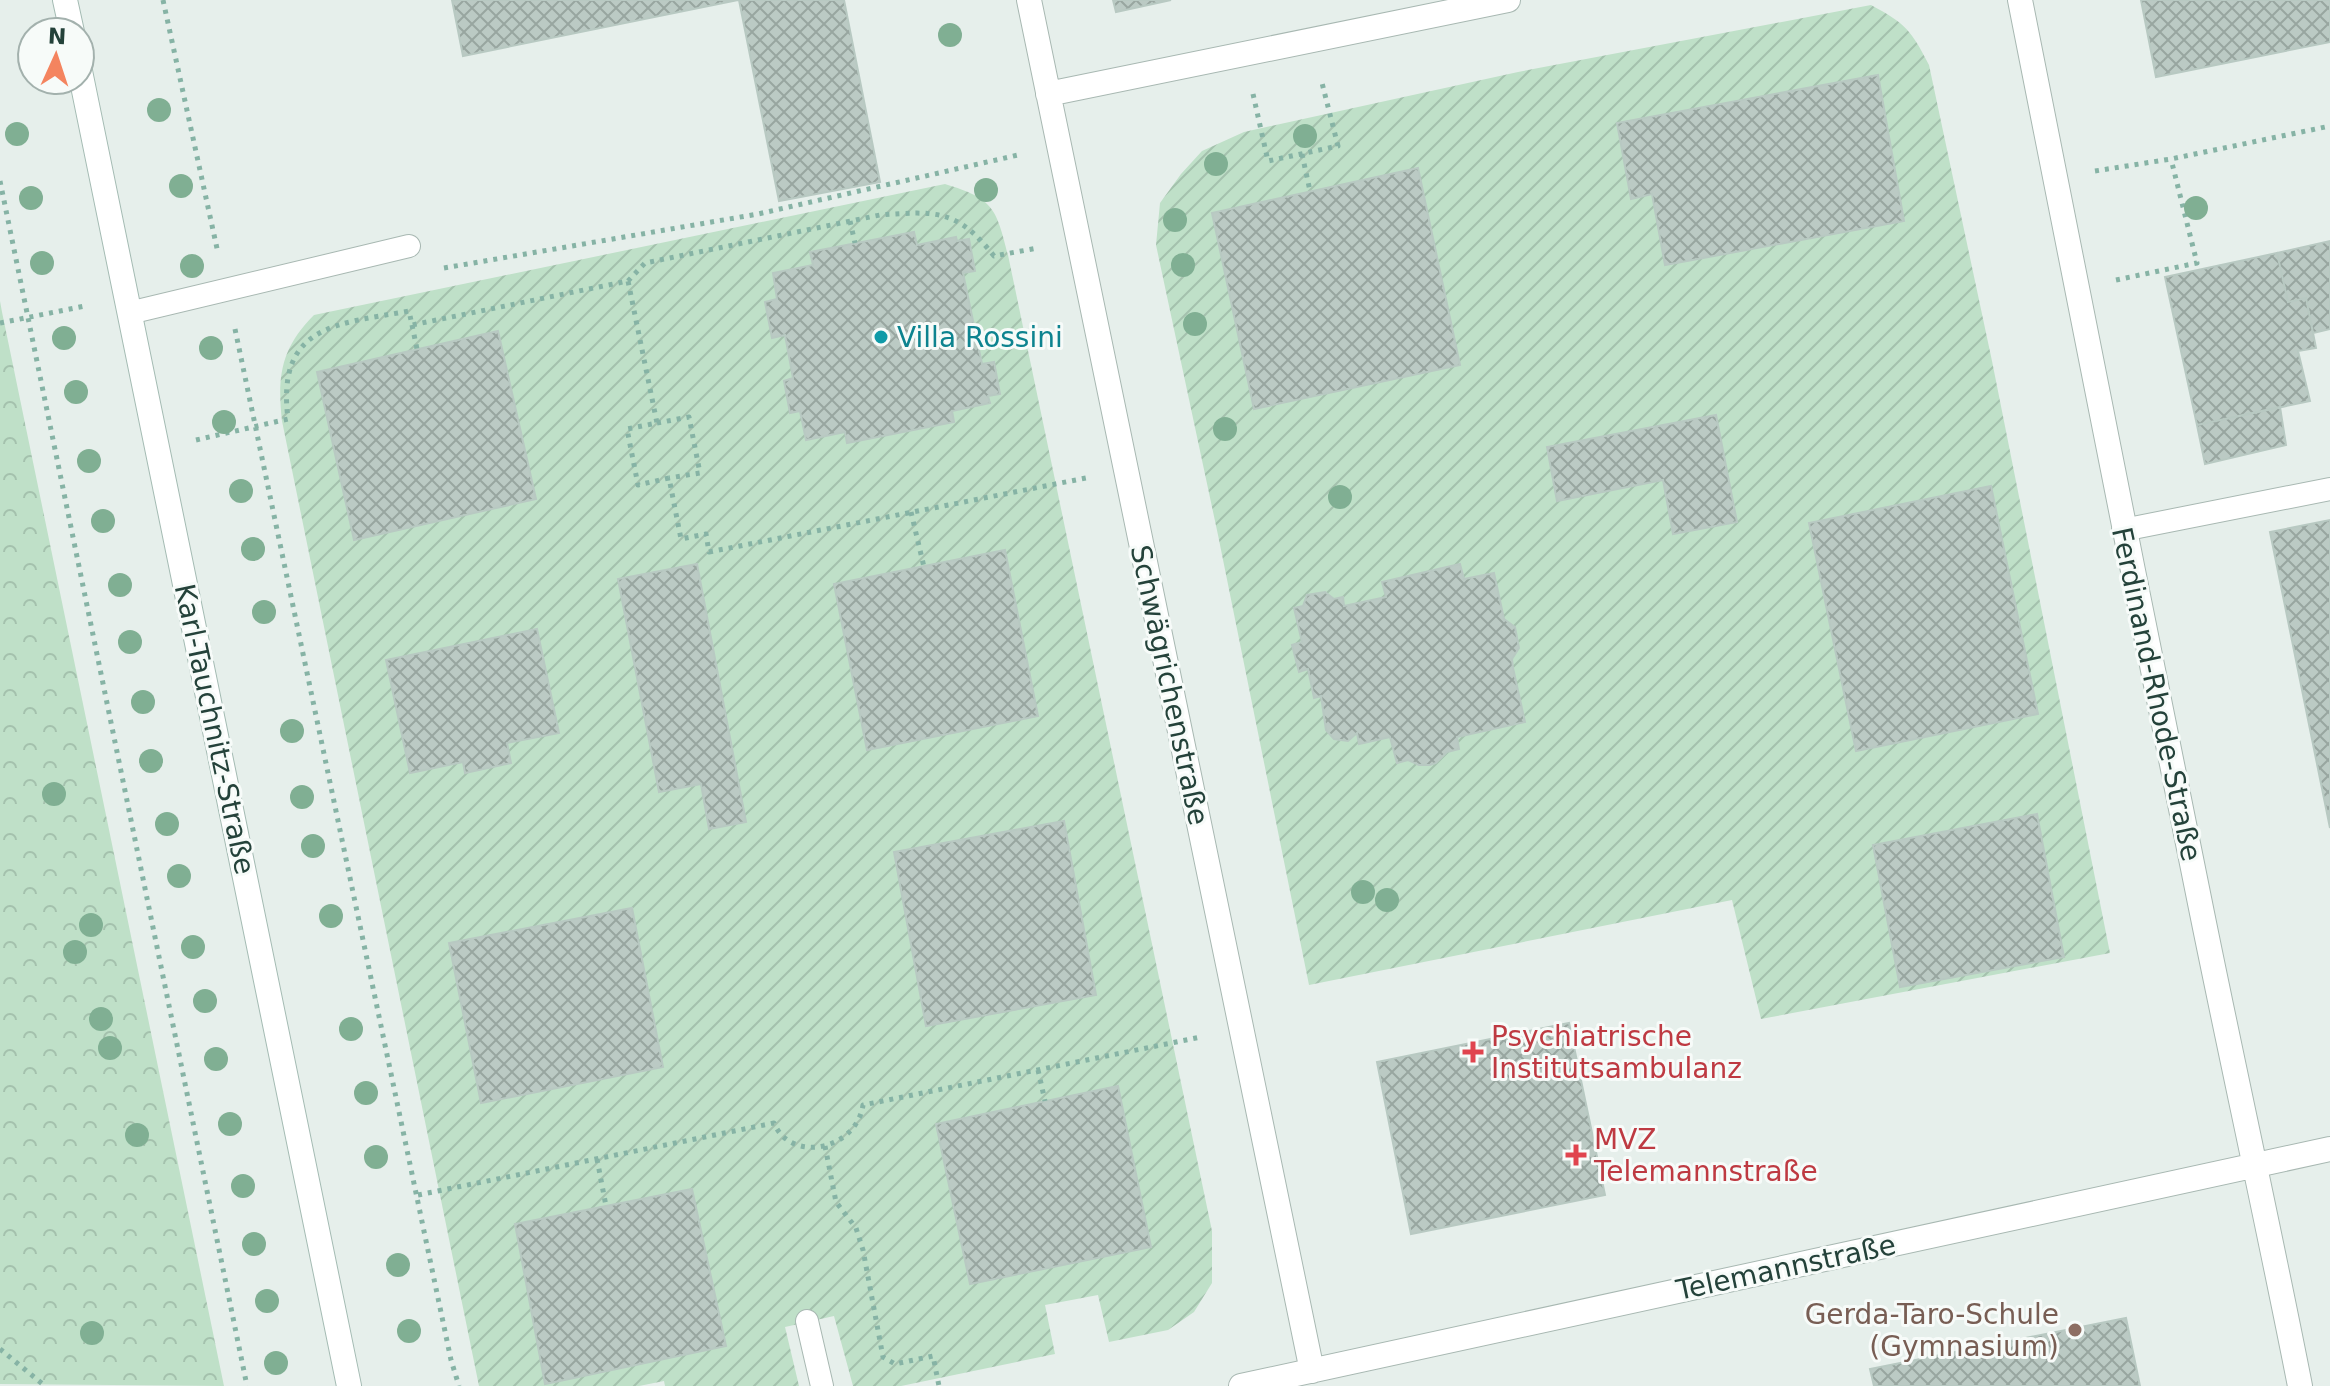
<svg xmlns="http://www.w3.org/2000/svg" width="2330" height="1386" font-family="'DejaVu Sans',sans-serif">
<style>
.forest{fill:url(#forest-crowns)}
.garden{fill:url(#garden-furrows)}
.building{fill:url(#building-cross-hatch);stroke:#b8c9c2;stroke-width:2}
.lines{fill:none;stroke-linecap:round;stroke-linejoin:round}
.lane-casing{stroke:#a8b8b2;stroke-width:24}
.street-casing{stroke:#a8b8b2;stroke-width:26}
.secondary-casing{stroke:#a4bbb3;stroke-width:26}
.path{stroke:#86b3a5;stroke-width:5;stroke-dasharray:4 6;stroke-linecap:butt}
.lane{stroke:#fff;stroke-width:22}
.street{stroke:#fff;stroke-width:24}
.secondary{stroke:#fff;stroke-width:24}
.tree{fill:#80af93}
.culture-dot{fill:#0f9aa8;stroke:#f7fbf9;stroke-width:3}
.health-dot{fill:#e0444e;stroke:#f7fbf9;stroke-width:3}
.education-dot{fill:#8d6e63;stroke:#f7fbf9;stroke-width:3}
.labels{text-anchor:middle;stroke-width:6;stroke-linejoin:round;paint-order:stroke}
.culture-label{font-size:28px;fill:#0d838f;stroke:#f7fbf9;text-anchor:start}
.street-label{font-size:28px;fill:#24423a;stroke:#f7fbf9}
.health-label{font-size:28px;fill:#be3a42;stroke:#f7fbf9;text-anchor:start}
.education-label{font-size:28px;fill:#785e54;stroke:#f7fbf9;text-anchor:end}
</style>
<defs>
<pattern id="forest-crowns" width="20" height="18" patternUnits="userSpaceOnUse" patternTransform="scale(2)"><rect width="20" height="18" fill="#bfe0c8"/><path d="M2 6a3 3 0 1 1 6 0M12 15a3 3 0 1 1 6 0" fill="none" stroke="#a4c1ad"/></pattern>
<pattern id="garden-furrows" width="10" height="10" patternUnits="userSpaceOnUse" patternTransform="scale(2)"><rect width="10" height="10" fill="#bfe0c8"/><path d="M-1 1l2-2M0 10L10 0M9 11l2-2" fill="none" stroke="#a4c1ad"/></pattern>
<pattern id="building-cross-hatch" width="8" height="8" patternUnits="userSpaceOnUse" patternTransform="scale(2)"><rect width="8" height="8" fill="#bbcac4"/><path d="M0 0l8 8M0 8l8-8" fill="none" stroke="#98a6a0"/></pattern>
</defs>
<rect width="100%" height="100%" fill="#e6efeb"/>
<path class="forest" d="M0,301l2,11 222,1074 -224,-2z"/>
<path class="garden" d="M1871,5c35,19 40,25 58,60l63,296 118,592 -349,66 -29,-119 -423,85 -91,-450 -62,-290 4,-42 21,-29 21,-23 42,-19 274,-60z
M945,184c49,15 51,24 63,71l204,976v52l-18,29 -26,18 -59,12 -11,-47 -53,10 10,49 -154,32h-48l-19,-70 -49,11 14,59h-134l-1,-5 -25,5h-160l-197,-965c-5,-45 -1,-73 32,-106z"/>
<path class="building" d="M452,0h286l-275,56z
M739,0h105l36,182 -101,19z
M1113,0h58l-55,12z
M2141,0h189v42l-174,35z
M1878,75l26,146 -239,44 -13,-71 -21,5 -14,-76z
M1418,168l42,197 -206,44 -42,-196z
M914,232l3,13 39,-8 1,4 12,-2 6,32 -12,2 19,91 12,-2 6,32 -12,2 2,7 -38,8 2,11 -107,21 -2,-11 -39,8 -6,-29 -10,2 -6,-32 9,-3 -8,-43 -13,3 -7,-36 12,-3 -4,-26 40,-8 -3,-13z
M2330,241v88l-17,4 -7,-35 -18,4 -11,-49z
M2277,253l11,49 18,-4 10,50 -18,3 12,50 -113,24 -32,-148z
M498,331l38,168 -182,41 -37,-168z
M2280,407l6,38 -81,19 -8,-39z
M1716,415l21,107 -64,12 -10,-54 -106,21 -10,-54z
M1991,486l47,228 -182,37 -47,-228z
M2330,520v308l-60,-296z
M1005,550l33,166 -171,34 -33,-166z
M697,564l49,258 -37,7 -8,-45 -42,8 -41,-213z
M1460,564l4,15 30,-6 10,46 11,8 4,21 -7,11 1,9 12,54 -68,15 2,12 -12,3 -11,11 -6,2h-11l-11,-5 -11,3 -7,-26 -31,7 -2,-11 -9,8 -14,-2 -8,-9 -5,-34 -7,2 -6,-29 -9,3 -7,-27 10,-3 -8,-34 9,-2 4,-11 18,-3 9,7 9,-2 1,9 42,-9 -4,-15z
M537,629l22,104 -52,10 4,20 -46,10 -2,-11 -53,11 -24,-113z
M2037,814l27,143 -164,30 -27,-142z
M1064,821l32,174 -170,31 -32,-174z
M632,908l31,159 -182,36 -32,-160z
M1569,1023l36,172 -194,39 -34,-172z
M1118,1086l33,161 -181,37 -34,-160z
M692,1189l34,157 -181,38 -30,-160z
M2126,1318l14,68h-266l-4,-17z"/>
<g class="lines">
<g class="lane-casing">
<path id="lane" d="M129,313l280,-67
M2123,530l207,-41
M807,1321l15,65"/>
</g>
<g class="street-casing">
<path id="street" d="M1029,0l283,1371
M2020,0c60,304 120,609 182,913 32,158 67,315 98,473
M1048,94l460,-94
M1241,1386l1089,-237"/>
</g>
<g class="secondary-casing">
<path id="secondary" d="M65,0l7,32
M80,71l269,1315"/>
</g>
<path class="path" d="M163,0l55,253
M1253,94l15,67 70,-15 -17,-67
M1302,154l8,37
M2095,171l76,-12 159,-33
M0,181l247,1205
M850,221l5,22
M444,268l314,-54 260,-59
M2116,280l81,-17 -26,-104
M628,281l17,-18 235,-48c57,-4 77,-6 114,41l44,-8
M0,323l85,-17
M412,325l5,24
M235,329l216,1031 8,26
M657,423l32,-6 11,56 -31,5
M196,440l92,-21c-12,-95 50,-95 121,-108l3,14 216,-44 29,142 -30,6 11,56 31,-7 12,61 25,-5 3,18 377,-74
M911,512l13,55
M1038,1070l7,31
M825,1146l11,56 20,26 7,22 20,107 12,7 38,-8 6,30
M597,1159l9,47
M418,1195l356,-72c16,40 82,28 89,-18l338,-68
M0,1349l45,37"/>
<use href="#lane" class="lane"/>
<use href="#street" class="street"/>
<use href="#secondary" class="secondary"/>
</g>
<g class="tree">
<circle cx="950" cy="35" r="12"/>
<circle cx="159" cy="110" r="12"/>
<circle cx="17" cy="134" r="12"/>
<circle cx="1305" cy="136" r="12"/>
<circle cx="1216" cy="164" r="12"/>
<circle cx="181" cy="186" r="12"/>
<circle cx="986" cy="190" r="12"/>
<circle cx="31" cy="198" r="12"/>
<circle cx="2196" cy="208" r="12"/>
<circle cx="1175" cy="220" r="12"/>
<circle cx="42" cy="263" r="12"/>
<circle cx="1183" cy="265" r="12"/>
<circle cx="192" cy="266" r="12"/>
<circle cx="1195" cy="324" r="12"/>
<circle cx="64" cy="338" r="12"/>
<circle cx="211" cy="348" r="12"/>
<circle cx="76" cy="392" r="12"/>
<circle cx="224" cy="422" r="12"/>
<circle cx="1225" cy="429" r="12"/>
<circle cx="89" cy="461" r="12"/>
<circle cx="241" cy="491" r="12"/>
<circle cx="1340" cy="497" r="12"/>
<circle cx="103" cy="521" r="12"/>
<circle cx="253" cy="549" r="12"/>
<circle cx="120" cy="585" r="12"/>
<circle cx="264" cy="612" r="12"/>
<circle cx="130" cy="642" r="12"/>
<circle cx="143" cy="702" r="12"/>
<circle cx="292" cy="731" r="12"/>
<circle cx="151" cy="761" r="12"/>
<circle cx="54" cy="794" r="12"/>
<circle cx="302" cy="797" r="12"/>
<circle cx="167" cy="824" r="12"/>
<circle cx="313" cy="846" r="12"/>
<circle cx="179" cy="876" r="12"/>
<circle cx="1363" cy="892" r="12"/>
<circle cx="1387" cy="900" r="12"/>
<circle cx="331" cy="916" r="12"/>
<circle cx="91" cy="925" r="12"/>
<circle cx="193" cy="947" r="12"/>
<circle cx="75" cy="952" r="12"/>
<circle cx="205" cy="1001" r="12"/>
<circle cx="101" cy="1019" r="12"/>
<circle cx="351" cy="1029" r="12"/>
<circle cx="110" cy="1048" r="12"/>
<circle cx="216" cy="1059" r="12"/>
<circle cx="366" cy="1093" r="12"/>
<circle cx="230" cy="1124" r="12"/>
<circle cx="137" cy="1135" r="12"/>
<circle cx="376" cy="1157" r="12"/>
<circle cx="243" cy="1186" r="12"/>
<circle cx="254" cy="1244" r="12"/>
<circle cx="398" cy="1265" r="12"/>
<circle cx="267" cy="1301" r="12"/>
<circle cx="409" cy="1331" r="12"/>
<circle cx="92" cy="1333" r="12"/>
<circle cx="276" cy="1363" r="12"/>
</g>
<circle class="culture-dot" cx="881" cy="337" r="8"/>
<g class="health-dot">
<path d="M1469 1040h8v8h8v8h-8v8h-8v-8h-8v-8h8z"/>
<path d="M1572 1143h8v8h8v8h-8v8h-8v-8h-8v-8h8z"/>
</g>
<circle class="education-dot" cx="2075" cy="1330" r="8"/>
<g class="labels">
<g class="culture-label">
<text x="897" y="347">Villa Rossini</text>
</g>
<g class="street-label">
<text transform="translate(1170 685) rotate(78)" y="10">Schwägrichenstraße</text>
<text transform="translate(2157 694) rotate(78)" y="10">Ferdinand-Rhode-Straße</text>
<text transform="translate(215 729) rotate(78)" y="10">Karl-Tauchnitz-Straße</text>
<text transform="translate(1786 1267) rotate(-12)" y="10">Telemannstraße</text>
</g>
<g class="health-label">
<text x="1491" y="1046">Psychiatrische<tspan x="1491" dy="32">Institutsambulanz</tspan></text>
<text x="1594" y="1149">MVZ<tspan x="1594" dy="32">Telemannstraße</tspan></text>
</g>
<g class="education-label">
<text x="2059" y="1324">Gerda-Taro-Schule<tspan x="2059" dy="32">(Gymnasium)</tspan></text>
</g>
</g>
<g transform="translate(56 56) rotate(3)"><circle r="38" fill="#f7fbf9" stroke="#a3b1ad" stroke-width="2"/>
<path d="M0-6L14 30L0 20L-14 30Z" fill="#f4845f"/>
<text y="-12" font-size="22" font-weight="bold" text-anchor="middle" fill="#24423a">N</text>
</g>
</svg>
